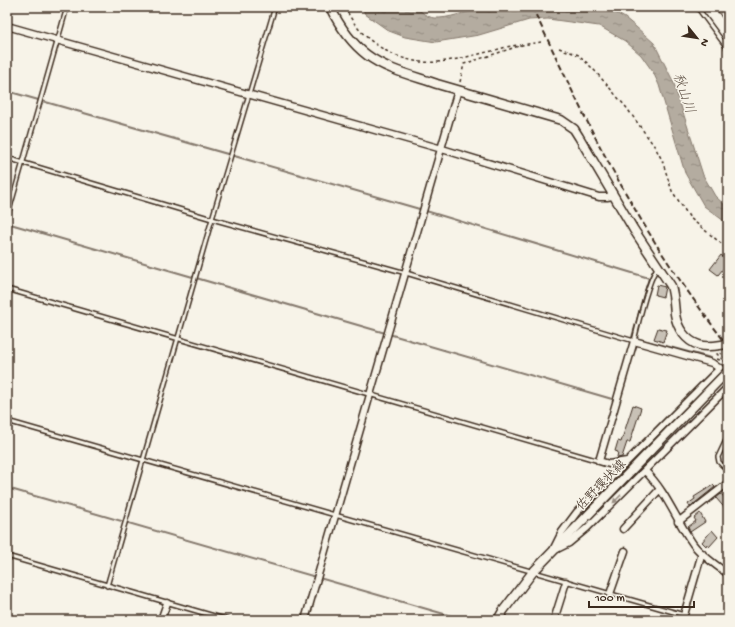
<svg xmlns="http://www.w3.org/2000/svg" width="735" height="627" font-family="'Gochi Hand','Klee One',sans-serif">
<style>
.water{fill:url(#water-ripples);stroke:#84786c}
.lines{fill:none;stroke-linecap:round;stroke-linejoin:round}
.stream{stroke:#84786c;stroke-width:2}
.building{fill:#c8c1b6;stroke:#3b2a1e}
.lane-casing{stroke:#3b2a1e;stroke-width:6}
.street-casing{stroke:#3b2a1e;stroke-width:9}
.secondary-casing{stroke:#3b2a1e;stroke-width:11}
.path{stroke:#3b2a1e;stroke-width:1.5;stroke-dasharray:3 3;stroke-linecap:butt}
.lane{stroke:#f7f3e8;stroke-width:3}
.street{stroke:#f7f3e8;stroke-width:6}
.secondary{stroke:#f7f3e8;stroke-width:8}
.rail{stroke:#3b2a1e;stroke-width:2;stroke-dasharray:6 3;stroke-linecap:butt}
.secondary-bridge-casing{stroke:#3b2a1e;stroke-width:11;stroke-linecap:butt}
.path-bridge{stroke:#3b2a1e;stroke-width:1.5;stroke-dasharray:3 3;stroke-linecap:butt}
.secondary-bridge{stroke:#f7f3e8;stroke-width:8}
.oneway{fill:#998e83}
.labels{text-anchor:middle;stroke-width:3;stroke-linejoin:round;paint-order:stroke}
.street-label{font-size:13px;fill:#3b2a1e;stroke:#f7f3e8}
.water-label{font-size:14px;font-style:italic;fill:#5f5145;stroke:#f7f3e8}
</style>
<defs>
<pattern id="water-ripples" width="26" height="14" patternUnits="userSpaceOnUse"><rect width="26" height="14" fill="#b4aca0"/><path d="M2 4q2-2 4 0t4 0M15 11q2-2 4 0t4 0" fill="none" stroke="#948c82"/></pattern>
</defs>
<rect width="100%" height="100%" fill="#f7f3e8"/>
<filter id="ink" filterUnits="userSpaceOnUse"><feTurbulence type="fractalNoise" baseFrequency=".025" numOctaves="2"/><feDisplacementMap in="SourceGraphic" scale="8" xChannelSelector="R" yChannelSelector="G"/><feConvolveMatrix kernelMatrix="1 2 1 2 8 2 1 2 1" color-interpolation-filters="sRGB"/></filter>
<g filter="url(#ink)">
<path class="water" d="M362,7h54c5,5 11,10 18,11 16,1 30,-7 46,-8 38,-4 77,-3 116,-3l13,2 16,9 11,9 18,16 19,38 30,94 12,21 13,12v16l-24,-18 -19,-33 -26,-88 -6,-13 -12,-17 -16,-14 -26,-15 -51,-7 -19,1 -50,15 -43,7 -31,-5 -16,-6 -24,-17z"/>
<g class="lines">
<path class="stream" d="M7,91l409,117 233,70 -17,59 79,21
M7,223l605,176
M7,488l458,132"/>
</g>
<path class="building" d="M715,7h13v13l-6,-2z
M721,255l7,6v2l-10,12 -8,-6z
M657,285l8,2 -2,10 -8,-2z
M658,328l9,2 -4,12 -9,-3z
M633,405l8,3 -11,34h-3l-5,15 -4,1 -1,-1 1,-5 -3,-1 3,-10 3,1z
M713,485l2,2 -25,20 -2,-3 7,-5 -1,-2z
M728,493v19l-12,-14 5,-4 3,3z
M700,513l5,9 -15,10 -2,-5 8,-6 -2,-3z
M712,530l6,7 -9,10 -2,-3 -1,2 -4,-4z"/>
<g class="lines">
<g class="lane-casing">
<path id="lane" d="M697,7l31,42
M7,158l205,61 194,54 228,68c4,-16 14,-63 24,-74
M7,218l60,-211
M7,289l592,172
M7,421l677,194 3,5
M728,436l-10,21 1,5 9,9
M7,556l221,64
M107,586l105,-367 63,-212"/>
</g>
<g class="street-casing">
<path id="street" d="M7,26l435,123 157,48h8l5,-1
M627,461l-18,3 -10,-3 35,-120 78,22 16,12
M645,471c21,20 31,49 48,73 9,12 23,21 35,30
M678,522l50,-39
M623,529l37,-40
M554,548l8,-16 15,-20 143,-144
M557,549l12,-6 18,-15 141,-141
M610,594l15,-43
M684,615l18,-62
M161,620l6,-17
M305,620l153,-530
M554,620l12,-38"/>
</g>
<g class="secondary-casing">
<path id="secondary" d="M330,7c9,18 21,36 37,48 20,15 47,21 70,29 41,12 83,24 124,36l13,9 5,8 55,93 37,56c3,10 3,18 4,28 2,14 11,27 24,31 9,3 20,0 29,-1
M498,620l5,-9 29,-38 119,-123"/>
</g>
<path class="path" d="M345,7c8,18 21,32 38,42 40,23 68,11 109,2 11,-3 19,-6 30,-6
M559,48l20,7 16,16 31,36 29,40 7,13 10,31 18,27 38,31
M460,82l4,-18 58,-19 19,-3
M717,359l9,3 2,-2"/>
<use href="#lane" class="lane"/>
<use href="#street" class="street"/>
<use href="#secondary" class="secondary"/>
<path class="rail" d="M532,7c31,64 60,129 96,190 29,52 64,102 100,149"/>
<g class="secondary-bridge-casing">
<path id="secondary-bridge" d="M651,450l77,-79"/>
</g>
<path class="path-bridge" d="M727,364l-10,-10 2,-2 9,8"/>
<use href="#secondary-bridge" class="secondary-bridge"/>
</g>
<defs><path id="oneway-solid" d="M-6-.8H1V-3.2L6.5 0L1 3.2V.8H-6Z"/></defs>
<use class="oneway" href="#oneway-solid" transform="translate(617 499) rotate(135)"/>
</g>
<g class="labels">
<g class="street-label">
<text transform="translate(600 484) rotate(-46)" y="5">佐野環状線</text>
</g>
<g class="water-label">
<text transform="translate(685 93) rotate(71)" y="5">秋山川</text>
</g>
</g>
<rect width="735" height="627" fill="none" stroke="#f7f3e8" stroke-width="24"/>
<rect x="12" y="12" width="711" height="603" fill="none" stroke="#3b2a1e" stroke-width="1.5" filter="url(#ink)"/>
<g transform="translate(697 38) rotate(120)" stroke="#f7f3e8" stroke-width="3" paint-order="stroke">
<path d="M0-3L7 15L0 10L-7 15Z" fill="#3b2a1e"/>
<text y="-6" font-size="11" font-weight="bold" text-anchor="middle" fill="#3b2a1e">N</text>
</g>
<path d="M589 601v6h105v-6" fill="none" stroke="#3b2a1e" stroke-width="2"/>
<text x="595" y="601" font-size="12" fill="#3b2a1e" stroke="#f7f3e8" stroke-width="3" paint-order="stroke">100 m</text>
</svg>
